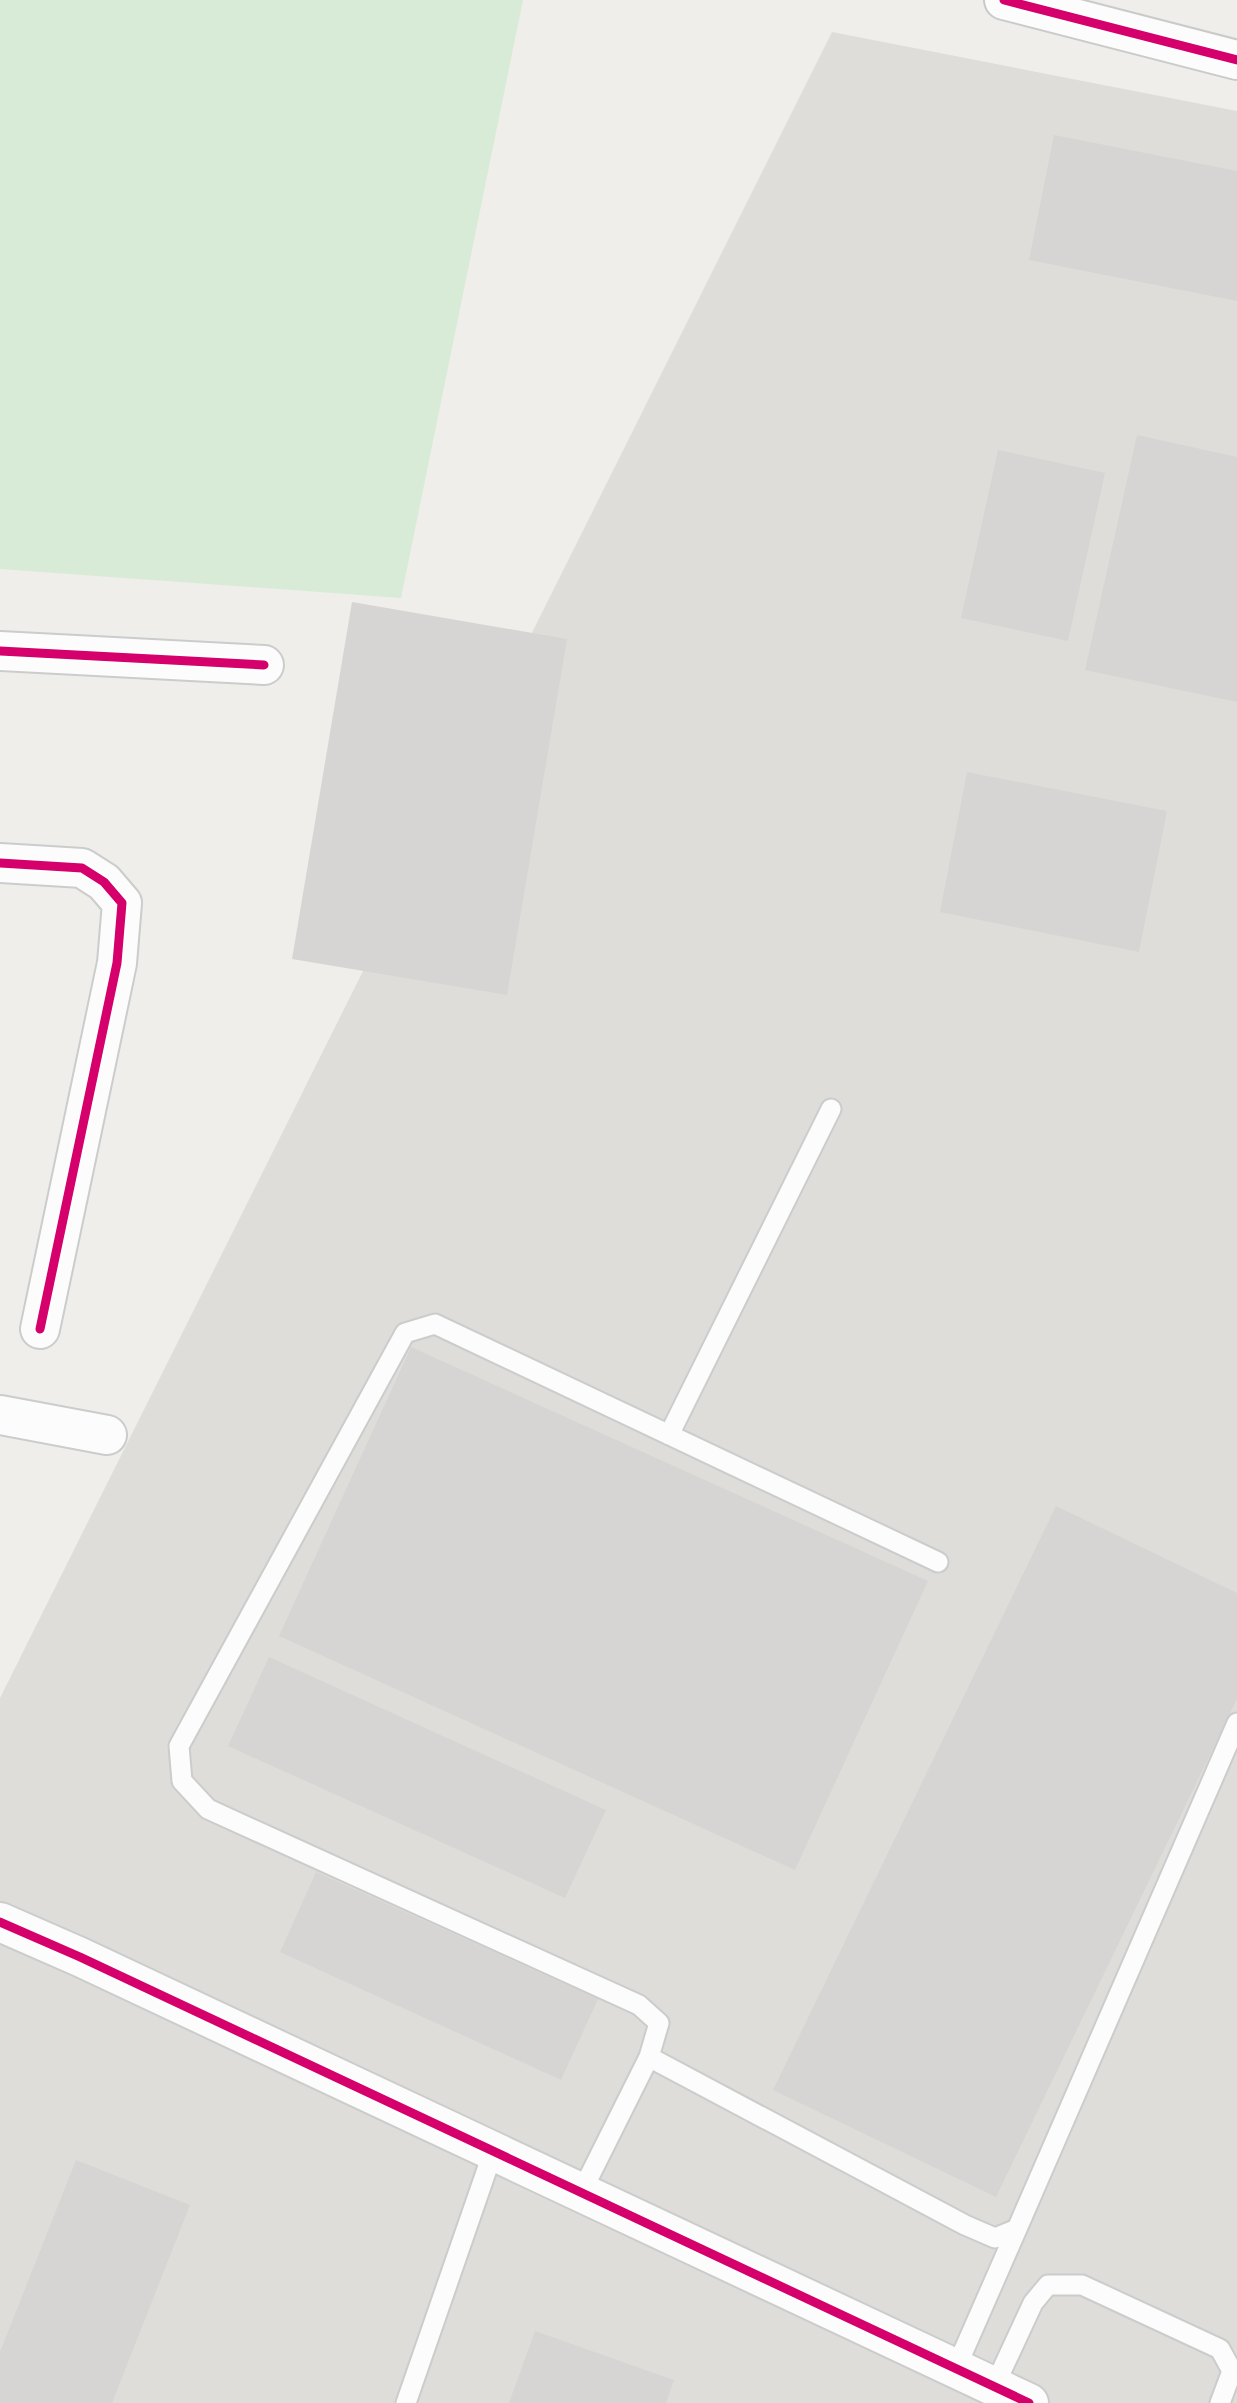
<svg xmlns="http://www.w3.org/2000/svg" width="1237" height="2403" font-family="Signika,sans-serif">
<style>
.industrial{fill:#dfddda}
.green{fill:#d8ebd6}
.building{fill:#d6d5d3}
.lines{fill:none;stroke-linecap:round;stroke-linejoin:round}
.lane-casing{stroke:#cbcccc;stroke-width:23}
.street-casing{stroke:#cbcccc;stroke-width:42}
.secondary-casing{stroke:#cacacb;stroke-width:42}
.lane{stroke:#fdfcfc;stroke-width:19}
.street{stroke:#fdfcfc;stroke-width:38}
.secondary{stroke:#fdfcfc;stroke-width:38}
.cycleway-casing{stroke:#fff;stroke-width:13}
.cycleway{stroke:#d6006c;stroke-width:9}
</style>
<rect width="100%" height="100%" fill="#efeeea"/>
<path class="industrial" d="M832,32l405,79v2292h-1237v-705z"/>
<path class="green" d="M0,0h523l-122,598 -401,-29z"/>
<path class="building" d="M1054,135l183,36v130l-208,-41z
M1137,435l100,22v245l-152,-32z
M998,450l107,23 -37,168 -107,-23z
M352,602l215,37 -60,356 -215,-36z
M967,772l200,39 -28,141 -199,-40z
M411,1347l517,234 -133,289 -516,-234z
M1056,1506l181,87v106l-241,498 -223,-107z
M269,1657l337,153 -41,88 -337,-152z
M316,1872l282,127 -37,81 -281,-128z
M76,2160l114,45 -78,198h-112v-51z
M535,2331l139,49 -8,23h-157z"/>
<g class="lines">
<g class="lane-casing">
<path id="lane" d="M669,1435l162,-326
M649,2057l316,168 30,13 22,-9 220,-506
M581,2193l68,-136 10,-34 -20,-18 -431,-196 -26,-28 -3,-35 226,-413 30,-9 503,238
M956,2368l61,-139
M994,2387l39,-84 15,-18h34l138,64 12,22 -12,32
M406,2403l87,-251"/>
</g>
<g class="street-casing">
<path id="street" d="M0,651l264,14
M0,863l82,5 22,14 18,21 -5,60 -77,366
M0,1415l107,20
M0,1922l80,35 949,446"/>
</g>
<g class="secondary-casing">
<path id="secondary" d="M1004,0l233,60"/>
</g>
<use href="#lane" class="lane"/>
<use href="#street" class="street"/>
<use href="#secondary" class="secondary"/>
<g class="cycleway-casing">
<path id="cycleway" d="M1004,0l233,60
M0,651l264,14
M0,863l82,5 22,14 18,21 -5,60 -77,366
M0,1922l80,35 949,446"/>
</g>
<use href="#cycleway" class="cycleway"/>
</g>
</svg>
